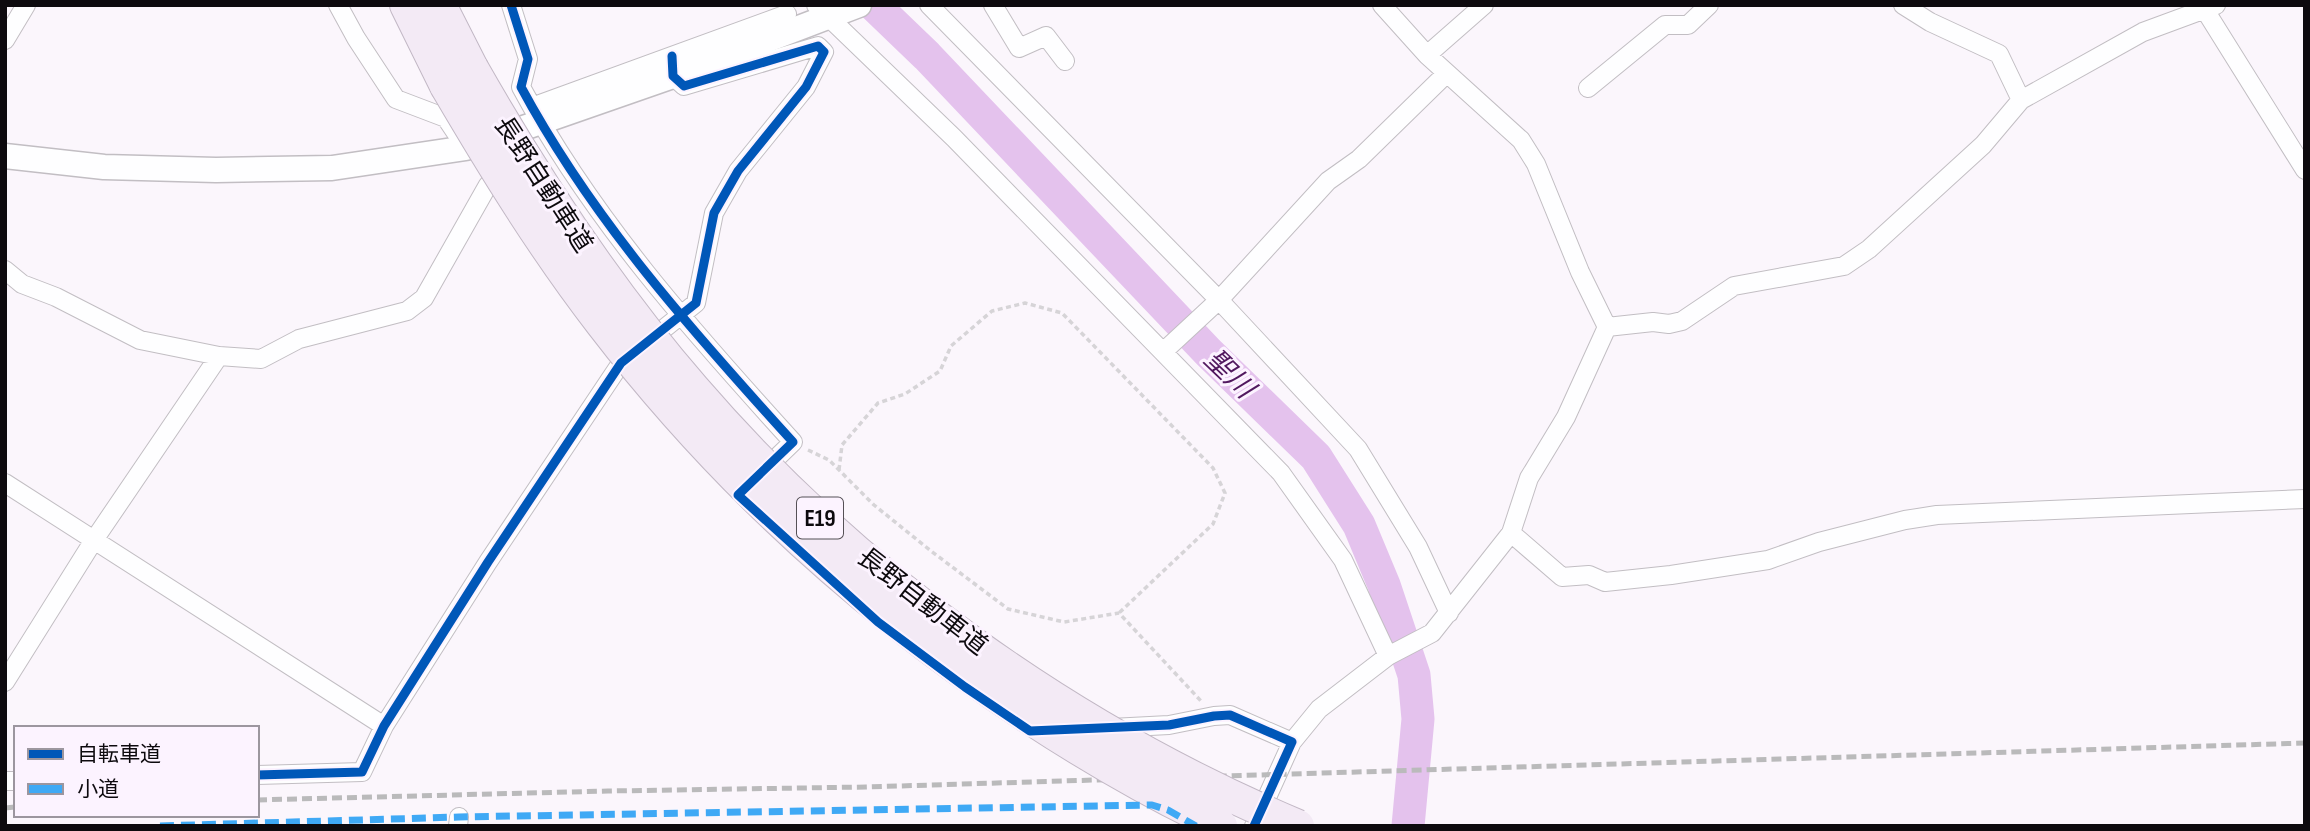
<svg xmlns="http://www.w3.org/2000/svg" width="2310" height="831" font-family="'Sofia Sans Condensed','Noto Sans JP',sans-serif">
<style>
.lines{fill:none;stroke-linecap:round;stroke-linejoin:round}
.river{stroke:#e4c2ed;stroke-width:33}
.street-casing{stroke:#c2bec3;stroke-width:20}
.secondary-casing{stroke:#c2bec3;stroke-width:27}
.highway-casing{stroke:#c2b8c5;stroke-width:34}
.path{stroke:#d6d4d7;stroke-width:3.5;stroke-dasharray:5 3.5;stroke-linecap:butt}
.street{stroke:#fefeff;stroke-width:18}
.secondary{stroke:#fefeff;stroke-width:24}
.highway{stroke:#f3eaf5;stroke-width:32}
.rail{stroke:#bababb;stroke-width:5;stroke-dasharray:10 5;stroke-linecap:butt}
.highway-bridge-casing{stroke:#c2b8c5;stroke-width:34;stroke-linecap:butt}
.highway-bridge{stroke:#f3eaf5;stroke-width:32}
.quiet{stroke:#3fa9f5;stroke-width:7;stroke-dasharray:14 7;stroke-linecap:butt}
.cycleway-casing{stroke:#fcf3ff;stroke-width:13}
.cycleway{stroke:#0057b8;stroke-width:9}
.labels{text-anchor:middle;stroke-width:6;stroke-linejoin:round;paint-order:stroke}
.shield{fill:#fcf3ff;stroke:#555056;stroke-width:2}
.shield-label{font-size:24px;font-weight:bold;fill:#0d0a0e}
.street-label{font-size:26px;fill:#0d0a0e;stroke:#fcf3ff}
.water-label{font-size:28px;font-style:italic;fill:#51185f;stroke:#fcf3ff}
</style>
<rect width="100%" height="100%" fill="#fbf6fc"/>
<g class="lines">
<path class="river" d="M874,5l53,51 281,296 108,105 43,68 25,60 30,90 4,44 -10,107"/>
<g class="street-casing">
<path id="street" d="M338,5l18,33 40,61 50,19 20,30
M511,5l17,54 -7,28c71,132 171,244 272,355l-31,30
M816,5l138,133 327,335 62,87 45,96
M929,5l290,295 139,149 60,98 31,66
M993,5l26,43 27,-12 19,25
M1382,5l45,50 94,85 15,24 44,108 27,55
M1903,5l27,17 69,32 22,46
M2205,10l100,160
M5,40l21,-35
M1427,55l57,-50
M1588,88l77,-63h23l21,-20
M532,107l255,-93
M5,270l17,14 34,13 84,43 79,16
M1607,327l46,-5 16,2 13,-3 52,-35 110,-20 25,-17 114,-104 38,-45 122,-68 73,-27
M1164,351l55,-51 109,-119 31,-22 88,-86
M5,483l379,243
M1511,533l51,44 27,-2 16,7 66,-7 97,-15 51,-18 86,-22 32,-5 368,-16
M5,682l89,-142 125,-184 42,3 38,-20 108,-28 17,-13 64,-113
M1111,728l58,-3 45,-9 16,-1 62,27 -38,84
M1292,742l27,-33 69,-53 44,-23 79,-100 18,-55 37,-61 41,-90
M257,775l105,-3 22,-46 104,-164 133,-199 75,-60 18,-90 24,-42 68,-84 18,-35 -6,-6 -134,40 -11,-10 -1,-20
M5,781h11
M458,826l1,-9"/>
</g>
<g class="secondary-casing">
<path id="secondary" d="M5,156l99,11 112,3 116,-2 134,-20 207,-72 186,-71"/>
</g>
<g class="highway-casing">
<path id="highway" d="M406,5l40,81
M440,5l32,63"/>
</g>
<path class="path" d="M808,450l21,10 45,45 57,46 77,58 56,13 55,-9 82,88
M839,470l3,-25 36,-42 27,-9 35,-23 11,-25 41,-35 33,-8 37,10 151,155 12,25 -12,31 -94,89"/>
<use href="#street" class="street"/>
<use href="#secondary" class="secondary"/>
<use href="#highway" class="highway"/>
<path class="rail" d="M257,800l351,-9 258,-4 1439,-44
M5,808l11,-1"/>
<g class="highway-bridge-casing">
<path id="highway-bridge" d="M472,68c65,114 136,222 222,321 162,188 375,340 604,437
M446,86c48,82 98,163 156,238 119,155 264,287 428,394 61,40 125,77 191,108"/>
</g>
<use href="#highway-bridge" class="highway-bridge"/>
<path class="quiet" d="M160,826l299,-9 693,-12 16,5 28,16"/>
<g class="cycleway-casing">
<path id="cycleway" d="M511,5l17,54 -7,28c71,132 171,244 272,355l-55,53 140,127 87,65 65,44 139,-6 45,-9 16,-1 62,27 -38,84
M257,775l105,-3 22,-46 104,-164 133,-199 75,-60 18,-90 24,-42 68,-84 18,-35 -6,-6 -134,40 -11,-10 -1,-20"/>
</g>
<use href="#cycleway" class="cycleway"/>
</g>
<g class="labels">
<rect class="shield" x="797" y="497.5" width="46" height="41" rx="5"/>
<g class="shield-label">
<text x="820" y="526">E19</text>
</g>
<g class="street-label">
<text transform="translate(544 184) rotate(57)" y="9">長野自動車道</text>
<text transform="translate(923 601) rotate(38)" y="9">長野自動車道</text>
</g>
<g class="water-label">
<text transform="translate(1230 373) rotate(44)" y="10">聖川</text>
</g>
</g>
<rect width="2310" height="831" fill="none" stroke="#0d0a0e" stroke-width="14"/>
<rect x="14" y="726" width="245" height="91" fill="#fcf3ff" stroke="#9c969f" stroke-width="2"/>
<rect x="28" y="749" width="35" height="10" fill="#0057b8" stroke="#9c969f" stroke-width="2"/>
<text x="77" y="761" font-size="21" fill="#0d0a0e">自転車道</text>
<rect x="28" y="784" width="35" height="10" fill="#3fa9f5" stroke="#9c969f" stroke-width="2"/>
<text x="77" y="796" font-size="21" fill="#0d0a0e">小道</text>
</svg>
